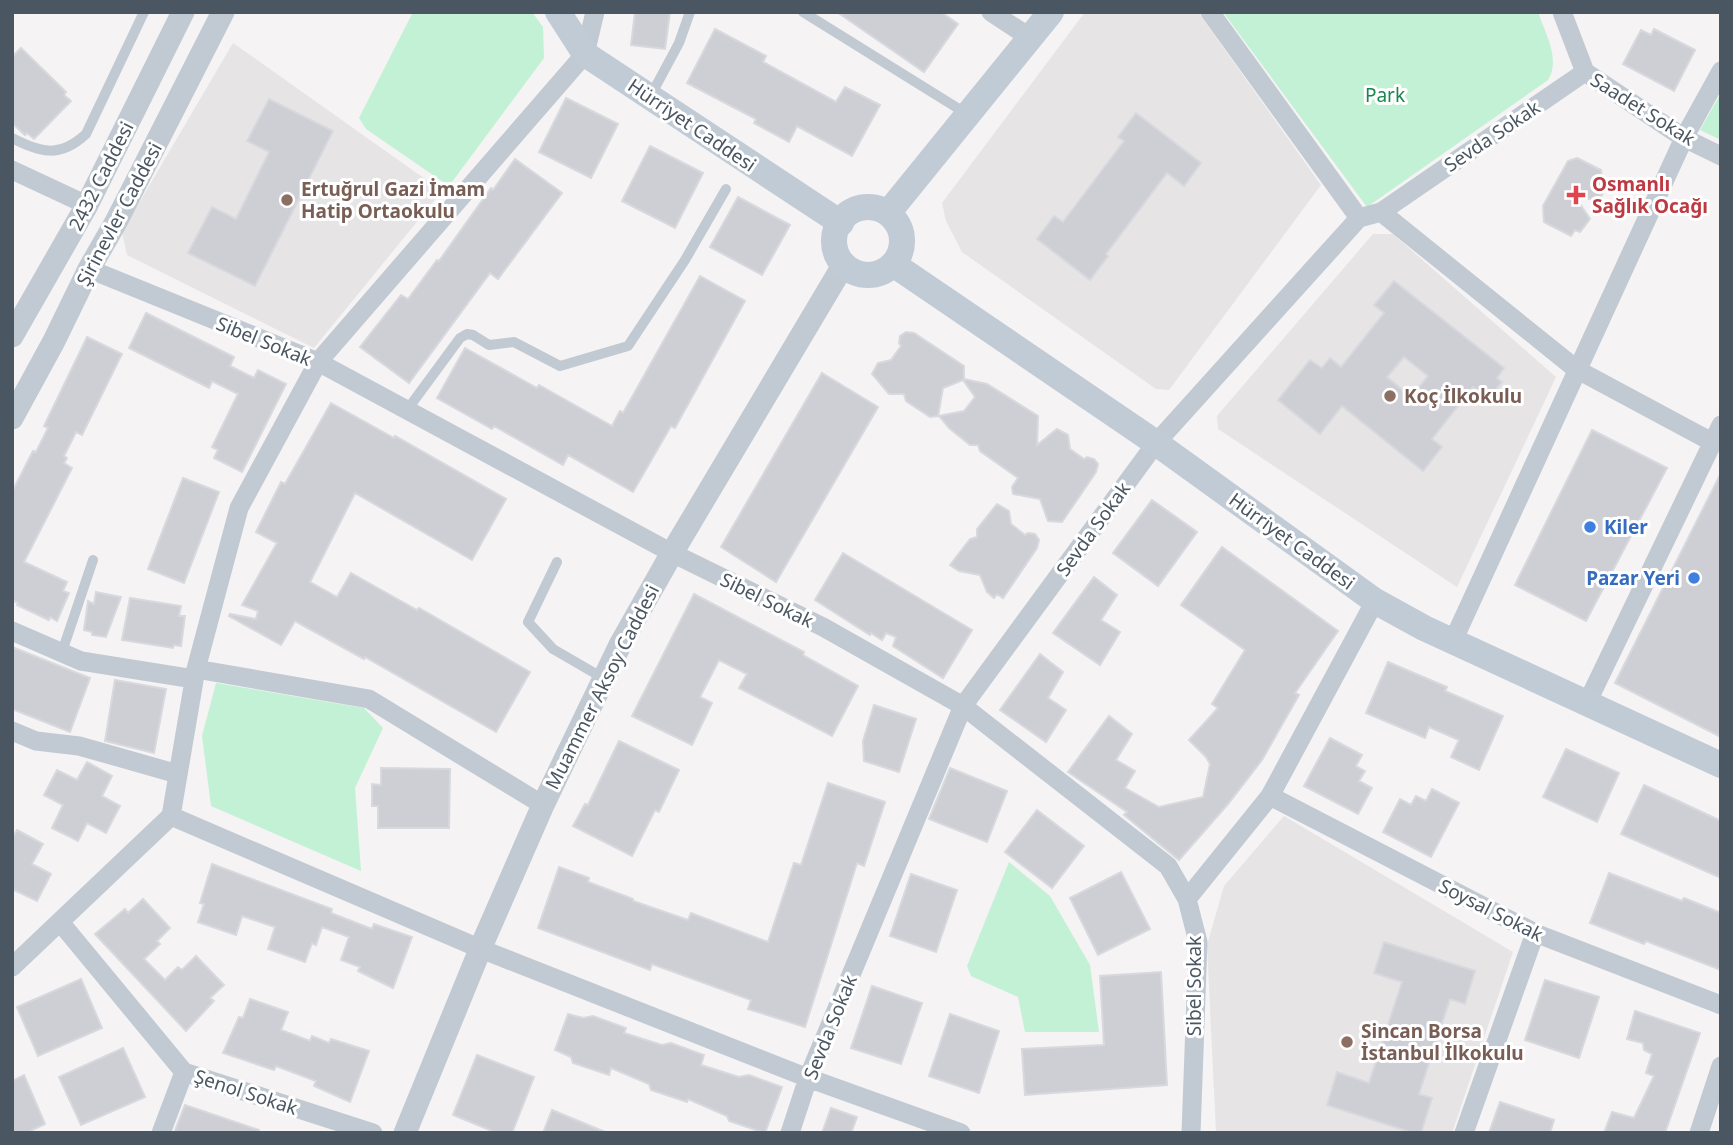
<svg xmlns="http://www.w3.org/2000/svg" width="1733" height="1145" font-family="'Noto Sans',sans-serif">
<style>
.education{fill:#e6e4e5}
.green{fill:#c3f1d5}
.building{fill:#cdcfd5;stroke:#d7d9de;stroke-width:2;fill-rule:evenodd}
.lines{fill:none;stroke-linecap:round;stroke-linejoin:round}
.service{stroke:#c1cad2;stroke-width:10}
.minor{stroke:#c1cad2;stroke-width:19}
.tertiary{stroke:#c1cad2;stroke-width:23}
.secondary{stroke:#c1cbd6;stroke-width:26}
.health-dot{fill:#e0444e;stroke:#fff;stroke-width:2.5}
.education-dot{fill:#8d6e63;stroke:#fff;stroke-width:2.5}
.shop-dot{fill:#3f7fe0;stroke:#fff;stroke-width:2.5}
.labels{text-anchor:middle;stroke-width:6;stroke-linejoin:round;paint-order:stroke}
.park-label{font-size:19px;fill:#17864f;stroke:#fff}
.street-label{font-size:19px;fill:#4a5661;stroke:#fff}
.health-label{font-size:19px;font-weight:bold;fill:#be3a42;stroke:#fff;text-anchor:start}
.education-label{font-size:19px;font-weight:bold;fill:#785e54;stroke:#fff;text-anchor:start}
.shop-label{font-size:19px;font-weight:bold;fill:#366cbe;stroke:#fff;text-anchor:start}
</style>
<rect width="100%" height="100%" fill="#f5f3f3"/>
<path class="education" d="M1085,12h113l123,173 -152,205 -13,-1 -194,-137 -16,-31 -4,-18z
M233,43l209,148 -128,157 -187,-93 -5,-23z
M1373,234h20l163,143 -99,210 -239,-158 -1,-13z
M1284,816l229,136 -61,181h-236l-9,-188 17,-59z"/>
<path class="green" d="M413,12h119l11,15 1,31 -95,128 -83,-57 -7,-11z
M1223,12h315c7,21 23,47 10,68l-181,127z
M1721,93v47l-21,-10z
M216,683l148,25 19,20 -28,60 6,83 -150,-65 -9,-70z
M1009,862l41,34 40,69 9,67h-74l-7,-35 -47,-21 -4,-10z"/>
<path class="building" d="M635,12h35l-5,37 -34,-4z
M837,12h104l17,12 -34,48z
M715,29l51,27 -3,6 73,40 9,-15 35,18 -28,51 -55,-30 -8,16 -35,-19 2,-4 -69,-36z
M1654,29l41,21 -21,41 -51,-27 18,-34 10,5z
M21,48l45,44 -2,3 7,6 -37,38 -7,-6 -2,2 -13,-12v-66z
M566,98l52,26 -27,54 -52,-26z
M269,99l64,32 -78,155 -67,-33 24,-46 24,12 33,-67 -22,-11z
M1136,113l65,50 -17,23 -17,-13 -61,81 2,2 -18,24 -53,-41 17,-23 9,6 61,-81 -6,-4z
M650,146l53,27 -28,55 -53,-27z
M1577,158l24,12 3,20 -4,10 -24,-2 14,21 -10,13 -5,-2 -4,6 -27,-14 -1,-16 25,-45z
M515,159l47,34 -64,86 -8,-6 -81,110 -49,-36 41,-52 7,4 29,-39 2,1 52,-73 2,2z
M738,197l52,28 -28,50 -52,-28z
M700,276l45,25 -70,127 -4,-2 -38,66 -65,-37 -5,10 -69,-39 -2,3 -55,-31 28,-50 72,40 2,-3 73,41 8,-15 3,2z
M1394,281l110,87 -7,10 5,4 -14,17 -15,-12 -41,52 10,8 -19,24 -81,-65 -22,28 -42,-34 32,-40 12,8 8,-10 11,9 43,-54 -10,-8zM1404,357l24,19 -17,21 -24,-20z
M146,313l88,44 -4,9 24,12 4,-8 28,14 -44,88 -28,-14 4,-8 -6,-3 26,-53 -26,-13 -3,7 -80,-40z
M906,332l8,1 50,33v13l23,5 51,32 -1,29 20,-16 11,6 2,14 14,10 3,-2 7,2 4,5 -2,8 -34,50 -14,-1 -8,-22 -27,-5 -1,-7 6,-9 -38,-27 -2,-6h-8l-21,-17 -10,-12 25,-5 11,-14 -12,-17 -20,8 -5,28 -8,1 -24,-16 -2,-7h-15l-17,-20 6,-11 13,-3 10,-14 -2,-3 1,-7z
M87,337l35,17 -40,81 -6,-3 -12,24 3,2 -3,5 8,5 -48,94 43,20 -4,9 6,2 -12,28 -7,-4 -1,3 -32,-15 1,-2 -6,-3v-108l21,-41 3,1 12,-24 -4,-2z
M822,373l56,34 -102,175 -55,-35z
M331,403l63,35 1,-2 111,63 -34,61 -117,-67 -45,89 27,15 14,-24 66,37 2,-2 111,64 -34,60 -131,-75 -1,2 -69,-38 -14,24 -52,-29 1,-2 26,5 2,-8 -16,-6 35,-62 -21,-11 25,-50 4,2z
M1592,430l75,38 -81,153 -71,-36z
M1721,473v264l-106,-54z
M183,478l36,14 -35,91 -36,-14z
M1152,500l45,32 -39,54 -45,-33z
M997,504l12,7 2,13 14,11 3,-2 7,1 4,6 -2,8 -34,50 -6,-4 -3,4 -7,-6 -7,-17 -21,-4 -9,-6 20,-26 7,-2v-8z
M1222,547l116,84 -43,62 4,2 -37,65 -34,44 -49,56 -55,-45 3,-3 -59,-40 41,-56 23,18 -16,26 19,11 -10,17 34,19 44,-10 7,-33 -4,-7 -17,-17 29,-32 -6,-4 33,-54 -64,-45z
M843,553l129,77 -29,48 -50,-32 3,-9 -10,-4 -4,7 -11,-7 -1,2 -55,-35z
M1094,577l23,18 -16,25 19,12 -20,33 -47,-32z
M96,592l25,5 -15,40 -14,-2v-3l-8,-2 4,-29 6,3z
M694,594l110,58 -1,3 55,31 -26,50 -93,-48 8,-14 -28,-14 -19,37 12,6 -20,42 -60,-29z
M130,598l51,8 -2,10h6l-4,30 -7,-1 -1,3 -51,-8z
M12,647l78,31 -20,54 -58,-23z
M1040,654l23,18 -15,26 18,12 -20,32 -46,-32z
M1388,662l59,25 -2,4 58,25 -24,54 -28,-13 8,-17 -30,-13 -4,11 -59,-25z
M115,680l51,9 -12,64 -49,-12z
M874,705l42,14 -17,53 -35,-11 -1,-20z
M1330,738l32,17 -6,11 9,5 -6,10 13,7 -14,26 -54,-28z
M619,741l60,29 -20,42 -4,-2 -23,46 -59,-30 12,-22 3,1z
M1566,749l53,24 -22,49 -54,-25z
M87,762l25,14 -10,20 18,10 -14,27 -19,-10 -9,18 -26,-13 11,-23 -19,-10 13,-25 20,10z
M381,768l69,1 -1,59h-71v-22h-6v-22l9,1z
M950,768l57,23 -20,51 -58,-23z
M828,783l57,19 -21,64 -7,-3 -52,164 -57,-18 3,-9 -99,-36 -2,6 -112,-42 21,-61 30,11 -1,4 45,17v2l55,19 3,-7 77,29 26,-79 7,2z
M1644,785l77,36v57l-100,-44z
M1432,789l27,14 -28,54 -48,-25 17,-33 11,6 5,-9 10,5z
M1037,810l47,36 -32,42 -47,-36z
M17,830l26,14 -11,20 19,10 -14,27 -25,-12v-50z
M212,864l120,45 -1,4 41,16 2,-5 38,13 -19,51 -35,-17 2,-4 -19,-7 8,-23 -27,-10 -6,18 -4,-2 -7,19 -37,-13 7,-22 -33,-11 -6,19 -38,-13 6,-18 -4,-1z
M1121,872l29,57 -52,26 -28,-57z
M1609,873l73,28 2,-3 37,15v57l-75,-29 -2,3 -54,-21z
M911,874l46,16 -21,62 -46,-16z
M143,899l27,29 -13,13 3,3 -16,15 21,21 13,-13 4,3 14,-14 28,29 -14,13 4,3 -28,30 -91,-97 30,-25 3,4z
M1384,942l91,29 -10,33 -15,-5 -31,95 13,4 -11,35h-8l-86,-28 10,-33 32,11 33,-101 -28,-9z
M1161,972l6,113 -142,10 -3,-46 82,-4 -4,-69z
M81,979l21,49 -64,28 -21,-49z
M1545,980l54,17 -20,61 -54,-18z
M872,986l50,17 -21,61 -50,-16z
M250,999l38,13 -7,18 29,11 2,-5 17,7 2,-4 38,12 -19,51 -36,-16 2,-5 -40,-15 -2,4 -51,-17 16,-36 4,1z
M1635,1011l65,22 -35,100h-61l8,-21 22,6 20,-42 -8,-3 6,-19 -8,-4 -1,-7 -16,-4z
M568,1014l15,4 10,-2 33,12 -2,5 38,12 9,-2 33,12 -3,10 38,12 10,-2 33,12 -17,46 -36,-12 -2,-5 -39,-17 -1,3 -36,-12 -2,-6 -38,-16 -2,7 -36,-12 -2,-6 -16,-7z
M950,1014l49,17 -20,62 -50,-17z
M123,1048l22,49 -64,28 -22,-48z
M477,1055l57,22 -22,56h-15l-44,-18z
M24,1075l21,49 -19,9h-14v-52z
M1500,1102l54,18 -4,13h-61z
M185,1105l74,25 -1,3h-84z
M831,1108l26,9 -6,16h-29z
M552,1110l53,22v1h-62z"/>
<g class="lines">
<path class="service" d="M803,12l164,102
M650,97l29,-54 11,-31
M12,138c29,15 48,20 74,-4l58,-122
M407,410l53,-72 7,-4 6,1 16,10 25,-3 46,24 68,-20 57,-86 41,-71
M557,562l-29,60 25,27 50,29
M62,652l31,-92"/>
<path class="minor" d="M991,12l38,25
M1210,12l149,206
M1562,12l23,60 99,66 37,18
M12,170l75,35
M1381,212l195,157 136,73
M89,269l229,93 354,191 151,74 140,79 205,160 19,33 11,43 -7,191
M12,631l69,30 113,18
M1453,641l231,-503 37,-67
M196,669l173,30 174,106
M1587,703l134,-278
M12,731l24,10 43,5 99,28
M1270,796l265,137 186,72
M171,816l310,133 327,129 153,55
M1187,899l83,-103 105,-195
M60,922l124,150 189,61
M12,967l159,-151 25,-147 43,-161 79,-146 267,-308 10,-42
M161,1133l23,-61
M790,1133l18,-55 155,-372 193,-263 203,-225 22,-6 204,-140
M1464,1133l71,-200
M1699,1133l22,-67"/>
<path class="tertiary" d="M12,336l75,-131 96,-193
M12,418l42,-77 35,-72 27,-47 107,-210
M405,1133l79,-193 59,-135 77,-160 52,-92 172,-289"/>
<path class="secondary" d="M558,12l27,42 256,169
M834 241a34 34 0 1 1 68 0a34 34 0 1 1-68 0Z
M888,213l163,-201
M893,264l263,179 219,158 49,27 297,137"/>
</g>
<path class="health-dot" d="M1572.5 184.5h7v7h7v7h-7v7h-7v-7h-7v-7h7z"/>
<g class="education-dot">
<circle cx="287" cy="200" r="7"/>
<circle cx="1390" cy="396" r="7"/>
<circle cx="1347" cy="1042" r="7"/>
</g>
<g class="shop-dot">
<circle cx="1590" cy="527" r="7"/>
<circle cx="1694" cy="578" r="7"/>
</g>
<g class="labels">
<g class="park-label">
<text x="1385" y="102">Park</text>
</g>
<g class="street-label">
<text transform="translate(1643 109) rotate(32)" y="7">Saadet Sokak</text>
<text transform="translate(692 125) rotate(34)" y="7">Hürriyet Caddesi</text>
<text transform="translate(1492 136) rotate(-34)" y="7">Sevda Sokak</text>
<text transform="translate(101 176) rotate(-63)" y="7">2432 Caddesi</text>
<text transform="translate(119 214) rotate(-62)" y="7">Şirinevler Caddesi</text>
<text transform="translate(264 341) rotate(22)" y="7">Sibel Sokak</text>
<text transform="translate(1093 529) rotate(-54)" y="7">Sevda Sokak</text>
<text transform="translate(1292 541) rotate(36)" y="7">Hürriyet Caddesi</text>
<text transform="translate(767 600) rotate(26)" y="7">Sibel Sokak</text>
<text transform="translate(602 687) rotate(-63)" y="7">Muammer Aksoy Caddesi</text>
<text transform="translate(1491 910) rotate(27)" y="7">Soysal Sokak</text>
<text transform="translate(1194 986) rotate(-90)" y="7">Sibel Sokak</text>
<text transform="translate(830 1027) rotate(-68)" y="7">Sevda Sokak</text>
<text transform="translate(246 1092) rotate(18)" y="7">Şenol Sokak</text>
</g>
<g class="health-label">
<text x="1592" y="191">Osmanlı<tspan x="1592" dy="22">Sağlık Ocağı</tspan></text>
</g>
<g class="education-label">
<text x="301" y="196">Ertuğrul Gazi İmam<tspan x="301" dy="22">Hatip Ortaokulu</tspan></text>
<text x="1404" y="403">Koç İlkokulu</text>
<text x="1361" y="1038">Sincan Borsa<tspan x="1361" dy="22">İstanbul İlkokulu</tspan></text>
</g>
<g class="shop-label">
<text x="1604" y="534">Kiler</text>
<text x="1680" y="585" text-anchor="end">Pazar Yeri</text>
</g>
</g>
<rect width="1733" height="1145" fill="none" stroke="#4a5661" stroke-width="28"/>
</svg>
